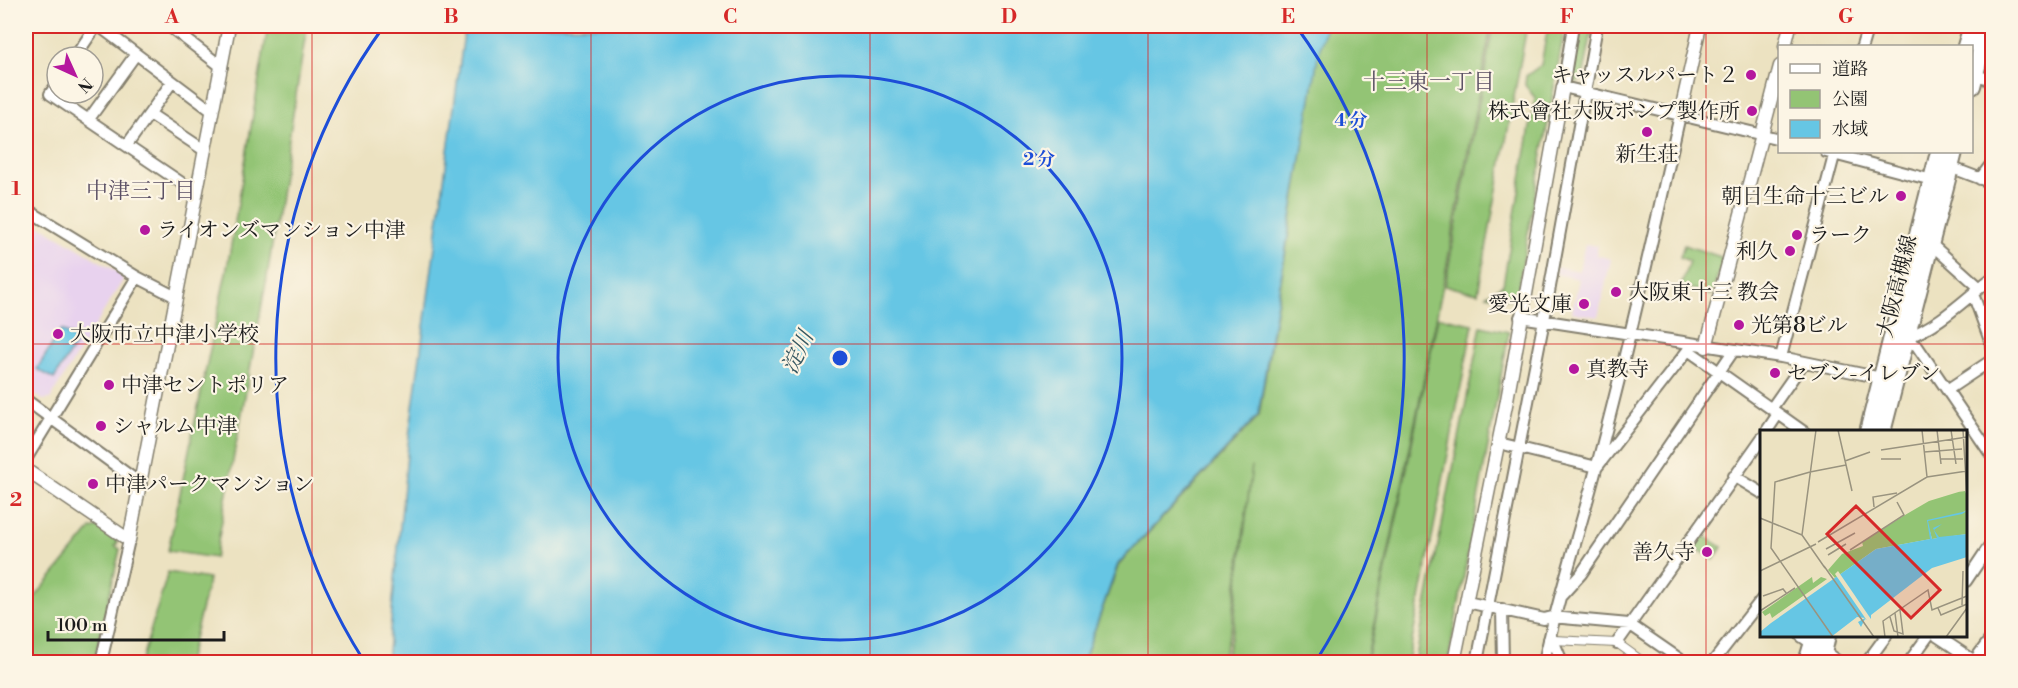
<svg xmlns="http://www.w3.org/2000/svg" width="2018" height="688" font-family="'Libre Bodoni','Noto Serif JP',serif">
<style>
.built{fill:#e8d2ee}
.green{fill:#93c474;stroke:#587048;stroke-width:1.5}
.water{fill:#66c6e4;stroke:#417180;stroke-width:1.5}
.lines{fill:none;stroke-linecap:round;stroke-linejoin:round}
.pedestrian-casing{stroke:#847f6e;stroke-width:10}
.minor-casing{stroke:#847f6e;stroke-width:14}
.tertiary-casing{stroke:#847f6e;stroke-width:15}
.primary-casing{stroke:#847f6e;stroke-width:20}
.pedestrian{stroke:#fff;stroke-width:8}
.minor{stroke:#fff;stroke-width:10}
.tertiary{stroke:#fff;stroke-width:12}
.primary{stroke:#fff;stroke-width:16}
.grid{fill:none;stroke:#d62828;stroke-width:1.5;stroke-opacity:0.55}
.ring{fill:none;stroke:#1d4ed8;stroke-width:3}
.poi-dot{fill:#b5179e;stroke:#fcf5e5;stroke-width:2}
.labels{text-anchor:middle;stroke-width:4.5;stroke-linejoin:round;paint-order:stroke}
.poi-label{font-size:21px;fill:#1c1c1c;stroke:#fcf5e5;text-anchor:start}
.street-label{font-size:21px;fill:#1c1c1c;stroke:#fcf5e5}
.neighbourhood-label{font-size:22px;fill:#594e63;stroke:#fcf5e5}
.water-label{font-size:22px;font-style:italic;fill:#365862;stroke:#fcf5e5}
.inset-road{fill:none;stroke:#99937f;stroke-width:1.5}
.view{fill:#d62828;fill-opacity:0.15;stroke:#d62828;stroke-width:3}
.inset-edge{fill:none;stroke:#1c1c1c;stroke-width:3}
.centre{fill:#1d4ed8;stroke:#fcf5e5;stroke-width:3}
.ring-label{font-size:18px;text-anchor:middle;font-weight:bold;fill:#1d4ed8;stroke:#fcf5e5;stroke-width:4.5;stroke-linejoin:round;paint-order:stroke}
.neatline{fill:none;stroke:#d62828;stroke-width:2}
.grid-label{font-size:20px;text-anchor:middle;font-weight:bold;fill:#d62828}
</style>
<rect width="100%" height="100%" fill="#fcf5e5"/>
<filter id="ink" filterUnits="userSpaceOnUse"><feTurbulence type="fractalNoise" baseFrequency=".0167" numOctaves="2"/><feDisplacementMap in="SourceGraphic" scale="12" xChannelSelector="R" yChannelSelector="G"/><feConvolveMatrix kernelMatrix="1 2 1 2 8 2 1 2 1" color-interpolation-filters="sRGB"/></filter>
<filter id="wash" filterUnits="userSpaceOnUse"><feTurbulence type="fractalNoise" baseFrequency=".008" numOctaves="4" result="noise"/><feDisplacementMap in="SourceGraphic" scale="24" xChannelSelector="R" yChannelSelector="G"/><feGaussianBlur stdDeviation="1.35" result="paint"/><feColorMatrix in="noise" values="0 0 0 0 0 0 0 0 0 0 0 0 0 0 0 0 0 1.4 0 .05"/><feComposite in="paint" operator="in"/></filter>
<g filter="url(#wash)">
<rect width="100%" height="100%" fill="#ece2c1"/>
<path class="built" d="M39,225l82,49 2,6 -73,119 -7,1 -17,-12v-152l6,-9z
M1585,244l13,2 -2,9 15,4 -13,58 -26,-5 7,-33 -23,-5 1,-7 22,4z"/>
<path class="green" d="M268,26h39l-40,251 -52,281 -47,-7 60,-288z
M1326,26h165l-46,249 -79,387h-141l8,-32 19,-164 -21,163 -9,33h-139l36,-98 140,-148 59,-360z
M1493,26h34l-49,267 -33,-7z
M1548,26h17l-49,274 -29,-5 16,-10 32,-187 -10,-13 1,-9 15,-11z
M1579,26h14l-10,52 -5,4h-5l-2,-9z
M1684,245l40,13 -13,37 -30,-9 8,-25 -9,-4z
M1438,317l35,7 -65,338h-41z
M1481,326l28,6 -61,330h-33z
M97,527l21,15 -3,4 5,3 -26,113h-68v-54l65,-79z
M1701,534l21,13 -8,13 -21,-14z
M168,572l41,7 -21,83h-47z"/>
<path class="water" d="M465,26h861l-8,30 -60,359 -140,149 -35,98h-696l21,-218z
M61,330l17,10 -24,39 -17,-10z"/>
</g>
<g filter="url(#ink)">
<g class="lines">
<g class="pedestrian-casing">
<path id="pedestrian" d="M1553,640l64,3 25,18 -1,1"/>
</g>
<g class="minor-casing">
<path id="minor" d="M99,26l113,85
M169,26l53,41
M1573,26l-10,61 217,52
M1862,46l6,-20
M75,57l21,-31
M1974,75l12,3 6,6
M57,84l-7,10 145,98
M150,114l54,36
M89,119l47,-65
M127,145l45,-63
M1826,152l106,28 18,-13 42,16
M1980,179l12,-16
M26,209l111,68 39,20
M26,224l6,-11
M1931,244l49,44
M1973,294l19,52
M1520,317l261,40 105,22
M1901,337l16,9 75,110
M1906,338c33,-12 59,-39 86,-60
M1689,345l-1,5 116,82
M1781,357l54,-205
M1947,390l45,-30
M26,400l115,84
M1771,409l33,-47
M1766,432l12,-18
M1499,443l98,24 91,-117
M26,459l111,-182
M26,471l2,8 -2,3
M1734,476l28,17
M1966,581l26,-39
M1562,595l19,-21 153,-224
M1467,602l77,17 8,-2 77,7 55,38
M1502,609l1,53
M1801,636l38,26
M1937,636l39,26
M1549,639l4,1 9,22
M1617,643l145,-205
M1974,661l18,-24
M101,662l28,-122
M1477,662l67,-342 53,-294
M1544,662c14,-66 36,-131 53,-197 31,-116 57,-233 83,-350
M1713,662l49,-63
M1867,662l19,-26
M1909,662l19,-26"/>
</g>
<g class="tertiary-casing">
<path id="tertiary" d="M1785,46l5,-20
M1680,115l20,-89
M1706,347l74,-281
M26,470l103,70 100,-514
M1454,662l53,-262 56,-313"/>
</g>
<g class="primary-casing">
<path id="primary" d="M1966,46l6,-20
M1972,86l15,-60
M1868,432l71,-280
M1882,432l72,-280
M1807,662l8,-26
M1821,662l6,-26"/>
</g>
<use href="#pedestrian" class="pedestrian"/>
<use href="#minor" class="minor"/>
<use href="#tertiary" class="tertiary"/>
<use href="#primary" class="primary"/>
</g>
</g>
<path class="grid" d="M312,26v636M591,26v636M870,26v636M1148,26v636M1427,26v636M1706,26v636M26,344h1966"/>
<g class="ring">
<circle cx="840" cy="358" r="282"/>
<path d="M364 661A564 564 0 0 1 384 26M1296 26A564 564 0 0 1 1316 661"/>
</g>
<g class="poi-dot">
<circle cx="1751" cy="75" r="6"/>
<circle cx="1752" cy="111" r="6"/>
<circle cx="1647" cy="132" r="6"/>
<circle cx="1901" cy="196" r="6"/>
<circle cx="145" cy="230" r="6"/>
<circle cx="1797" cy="235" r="6"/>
<circle cx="1790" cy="251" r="6"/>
<circle cx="1616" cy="292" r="6"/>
<circle cx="1584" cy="304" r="6"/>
<circle cx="1739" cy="325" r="6"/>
<circle cx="58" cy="334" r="6"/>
<circle cx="1574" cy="369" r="6"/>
<circle cx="1775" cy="373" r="6"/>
<circle cx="109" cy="385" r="6"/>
<circle cx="101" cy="426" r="6"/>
<circle cx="93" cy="484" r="6"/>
<circle cx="1707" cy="552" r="6"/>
</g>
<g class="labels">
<g class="poi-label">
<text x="1739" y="82" text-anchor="end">キャッスルパート２</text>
<text x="1740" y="118" text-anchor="end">株式會社大阪ポンプ製作所</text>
<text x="1647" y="161" text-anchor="middle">新生荘</text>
<text x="1889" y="203" text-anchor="end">朝日生命十三ビル</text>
<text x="157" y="237">ライオンズマンション中津</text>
<text x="1809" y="242">ラーク</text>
<text x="1778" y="258" text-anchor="end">利久</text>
<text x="1628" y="299">大阪東十三 教会</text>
<text x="1572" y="311" text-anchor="end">愛光文庫</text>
<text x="1751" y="332">光第8ビル</text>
<text x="70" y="341">大阪市立中津小学校</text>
<text x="1586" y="376">真教寺</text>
<text x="1787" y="380">セブン-イレブン</text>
<text x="121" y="392">中津セントポリア</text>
<text x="113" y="433">シャルム中津</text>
<text x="105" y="491">中津パークマンション</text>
<text x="1695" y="559" text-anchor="end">善久寺</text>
</g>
<g class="street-label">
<text transform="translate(1897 286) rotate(-76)" y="7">大阪高槻線</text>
</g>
<g class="neighbourhood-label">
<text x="1429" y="89">十三東一丁目</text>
<text x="141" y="198">中津三丁目</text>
</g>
<g class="water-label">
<text transform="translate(797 352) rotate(-65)" y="8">淀川</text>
</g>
</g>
<g transform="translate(1760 430)">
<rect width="207" height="207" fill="#ece2c1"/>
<path d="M205,60l-6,2 6,-1 2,5v14l-4,2 4,-1v23l-35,5 -3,-11 2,11 -55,10 -41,29 -7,-8 14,-16 21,-8 -1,-4 43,-27 24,-14zM52,147l1,6 8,-6 6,2 -55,39 -2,-5 -5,3 -3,-4z" fill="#93c474"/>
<path d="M207,81l-5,3 -34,7 4,18 5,-1 -4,-10 9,-4 -8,6 5,7 28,-3v23l-35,11 -61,47v7l-6,-3 -4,8 -3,-5 7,-4 -8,-1 -26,20h-71v-5l11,-9 105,-74 54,-10 -3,-19z" fill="#66c6e4"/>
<path d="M78,141l35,51 -3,3 -35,-51z" fill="#ece2c1"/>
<path class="inset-road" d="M56,0l-14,105 23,33M78,0l14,61M162,0l5,47M177,0l4,34M191,0l5,34M203,0l4,67M121,20l86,-13M164,22l38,-3M121,29h20M181,29h22M85,31l25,-9M50,42l36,-7M50,42l-35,10 -4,66 62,89M114,77l-1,-10 24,-4M0,88l42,17M58,112l109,-65 40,-6M66,119l29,-16M90,120l54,-35 -7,-13M68,125l18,-11M64,136l50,71M0,141l56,-27M3,166l20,-7 4,5M202,175l1,-34M178,178l3,7 26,-11M0,181l35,-23M135,183l3,24M130,187l4,14 9,3 -3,-24M125,207l-2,-16 45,-31 4,20 35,-14M186,207l21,-29"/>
<path class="view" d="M96,76l84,84 -29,28 -84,-84z"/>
<rect width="207" height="207" class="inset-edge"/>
</g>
<circle cx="840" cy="358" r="9" class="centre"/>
<g class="ring-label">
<text x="1351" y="126">4 分</text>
<text x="1039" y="165">2 分</text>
</g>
<rect width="2018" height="688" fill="none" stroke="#fcf5e5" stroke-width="66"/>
<rect x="1778" y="45" width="195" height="108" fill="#fcf5e5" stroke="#a29e95" stroke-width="1.5"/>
<rect x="1790" y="64" width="30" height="9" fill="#ffffff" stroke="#a29e95" stroke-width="1.5"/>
<text x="1832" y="75" font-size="18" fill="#1c1c1c">道路</text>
<rect x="1790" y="90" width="30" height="18" fill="#93c474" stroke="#a29e95" stroke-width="1.5"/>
<text x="1832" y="105" font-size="18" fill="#1c1c1c">公園</text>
<rect x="1790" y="120" width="30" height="18" fill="#66c6e4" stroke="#a29e95" stroke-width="1.5"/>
<text x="1832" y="135" font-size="18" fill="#1c1c1c">水域</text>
<g transform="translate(75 75) rotate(135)"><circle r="28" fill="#fcf5e5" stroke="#a29e95" stroke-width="1.5"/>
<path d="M0-4.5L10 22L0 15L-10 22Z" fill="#b5179e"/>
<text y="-9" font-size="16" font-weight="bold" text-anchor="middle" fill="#1c1c1c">N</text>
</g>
<path d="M48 631v9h176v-9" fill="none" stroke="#1c1c1c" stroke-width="3"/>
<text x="57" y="631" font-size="18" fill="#1c1c1c" stroke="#fcf5e5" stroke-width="4.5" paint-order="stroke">100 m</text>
<rect x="33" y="33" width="1952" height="622" class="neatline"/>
<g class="grid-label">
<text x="172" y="23">A</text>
<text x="451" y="23">B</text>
<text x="730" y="23">C</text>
<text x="1009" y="23">D</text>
<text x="1288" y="23">E</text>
<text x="1567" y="23">F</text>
<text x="1846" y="23">G</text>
<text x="16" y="195">1</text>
<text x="16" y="506">2</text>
</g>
</svg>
